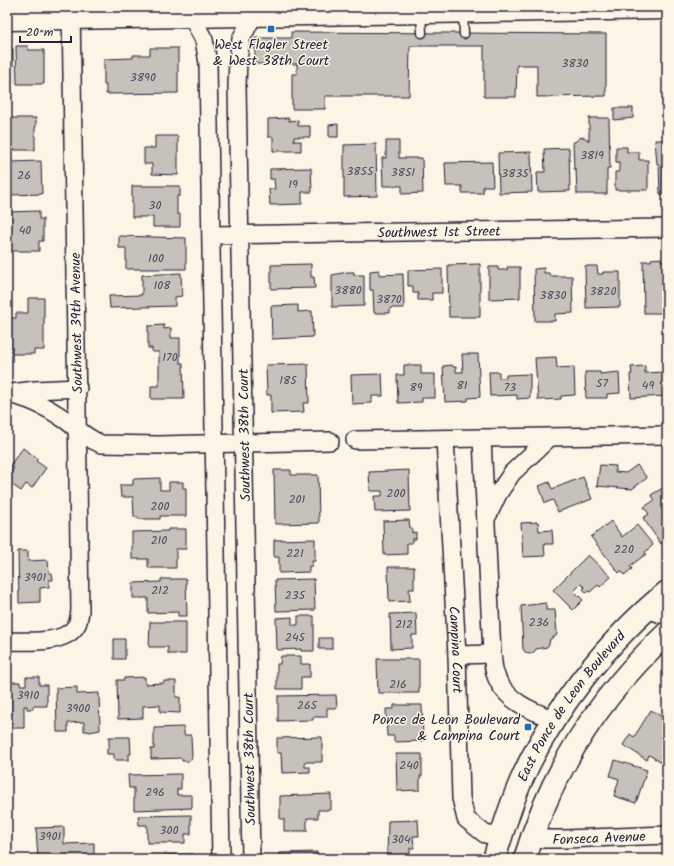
<svg xmlns="http://www.w3.org/2000/svg" width="674" height="866" font-family="Kalam,sans-serif">
<style>
.building{fill:#c6c1bb;stroke:#22223b}
.lines{fill:none;stroke-linecap:round;stroke-linejoin:round}
.lane-casing{stroke:#22223b;stroke-width:11}
.street-casing{stroke:#22223b;stroke-width:20}
.secondary-casing{stroke:#22223b;stroke-width:25}
.lane{stroke:#fcf5e5;stroke-width:8}
.street{stroke:#fcf5e5;stroke-width:17}
.secondary{stroke:#fcf5e5;stroke-width:22}
.poi-dot{fill:#1f6fb2;stroke:#fcf5e5;stroke-width:1.5}
.labels{text-anchor:middle;stroke-width:3;stroke-linejoin:round;paint-order:stroke}
.number-label{font-size:12px;fill:#4b4a5b}
.poi-label{font-size:14px;fill:#22223b;stroke:#fcf5e5}
.street-label{font-size:14px;fill:#22223b;stroke:#fcf5e5}
</style>
<rect width="100%" height="100%" fill="#fcf5e5"/>
<filter id="ink" filterUnits="userSpaceOnUse"><feTurbulence type="fractalNoise" baseFrequency=".025" numOctaves="2"/><feDisplacementMap in="SourceGraphic" scale="8" xChannelSelector="R" yChannelSelector="G"/><feConvolveMatrix kernelMatrix="1 2 1 2 8 2 1 2 1" color-interpolation-filters="sRGB"/></filter>
<g filter="url(#ink)">
<path class="building" d="M291,32l315,2v62l-69,1v-32h-20l-1,32h-32v-51h-74l-1,50h-84v13h-33v-35h5v-10h-42v-26h36z
M16,46h12v4h16v34h-27z
M150,48h28v45l-72,1v-9h-2v-26l29,-1v-3h17z
M7,49h6v35h-6z
M614,108h19v10l-19,2z
M7,118h29v9h-1v23h-28z
M289,118v3l9,-1v6h12v11h-16v4h7v10h-28v-14h-5v-18z
M589,118h20l1,50h-3v26h-30l-1,-25h-2l-1,-27h2l4,-4 5,-1 5,4z
M338,124v13h-9v-12z
M155,136h23v39l-26,-1v-10h-8v-16h11z
M655,140h12v54h-7l-1,-30h-2z
M386,141h13v17h23l1,35 -21,1v-8h-19l-1,-28h4z
M376,144l1,52 -33,1v-52z
M616,147h11v5h12v8h9v30h-33v-18h4v-10h-3z
M569,148l1,43 -32,1 -1,-20h8l-1,-23z
M531,152l1,40 -33,1 -1,-40z
M41,161l1,33 -33,1 -2,-27h3v-6z
M492,162l1,24h-10v7h-21v-7h-16l-1,-23z
M311,168l1,24h-10v12l-32,1 -1,-16h6l-1,-10h-4v-10z
M132,186h48v10h-3v18h3v13h-27v-10h-21z
M39,211v8h4v22h-4v10h-32v-39z
M119,236l67,2v31h-60v-21h-7z
M661,258v3h6v52h-23l-1,-52h8v-2z
M311,264v13h3l1,11 -44,1v-24z
M480,264v53h-31l-1,-52z
M585,266h12l1,8h5v-2h17v35l-34,1z
M489,267h9v3h9v-3h13v31l-31,1z
M544,268v5h5l1,3h22l1,37 -18,1v7h-20l-1,-52z
M442,269v24h-10v7h-14v-7h-5v-7h-5v-16z
M379,270v5l24,-1 1,34h-14v5h-16l-1,-23h-3v-19z
M347,272h7v3h10v31l-32,1v-32z
M181,273l1,23 -7,1v9l-65,2 -1,-12 33,-1v-20z
M28,298h16v52h-10v4h-26v-36h8v-5h12z
M298,305v7l14,-1 1,26 -41,2 -1,-33z
M164,325v4l7,-1v10h9v25h3l1,36h-33v-13h8v-34h-7v-4h-4v-22z
M462,354h16l2,43 -12,1v3l-23,1 -2,-36 9,-1 1,2h3v5h7z
M556,357l1,11 17,-1 1,28 -14,1v3l-23,1 -3,-42z
M308,364l1,39h-6l1,9 -33,1v-18h-4l-1,-30z
M404,365h17v9h14v24h-13v4l-24,1 -1,-28h7z
M645,366v7l20,-1 1,24 -35,2 -1,-24h2l-1,-7z
M489,372h10v6h7v-3l24,-1v24l-13,1v-4l-27,1z
M585,372h15v2l19,-2 1,21 -13,1v4h-21z
M382,374l1,22h-11v7l-20,1 -1,-29z
M23,448l15,11 -2,2 10,7 -14,20 -6,-4 -5,7 -14,-10v-3l7,-10 -4,-3z
M600,465l16,1 -1,6 11,1 11,-8 10,13 -15,11 -35,-3z
M274,470h17v5h27l1,48 -44,1z
M409,470l1,41 -35,1 -1,-16h8v-5h-12l-1,-19z
M583,477l9,22 -34,13 -5,-12 -8,3 -6,-17 10,-4 3,7z
M160,478v12h9v-8h14v6h3v28h-26v3h-22v-2h-4l-1,-20h-12l-1,-12h13v-6z
M666,486l1,1v53l-6,4 -18,-26 6,-4 -5,-7 11,-7 -4,-5z
M409,520l1,8h2v5l4,-1v7h-4v4h-5v11l-23,1 -1,-34z
M611,521l11,16 15,-12 16,20 -8,7 1,2 -16,12 2,3 -8,6 -3,-4 -2,2 -28,-36z
M538,522l1,9 13,-1 1,14h-9l1,12 -22,1 -2,-34z
M168,529h18v20h-10v19h-28v-9h-16v-27l36,-1z
M315,539v22h-3v5h-3v6l-30,1v-16h-5v-17z
M18,551h10v10l20,-1 1,13h3l1,7h-4v7l-9,1v14l-21,1z
M588,555l23,22 -11,10 -2,-2 -8,7 -2,-1 -1,2 -4,-4 2,-1 -4,-4 -7,7 9,9 -10,10 -20,-20z
M388,567h26v22h-5l1,12 -21,1z
M161,579h25l1,37h-9v-4l-30,1v-15h-15v-15l28,-1z
M314,579l1,31 -39,1 -1,-31z
M546,603v7h9l2,23 -1,3 -6,3 -1,5 -2,3 -11,2 -2,3 -4,2 -4,-1 -3,-4 -2,-43z
M416,613l1,22h-5v13l-21,1 -1,-35z
M298,616h16v35h-13v-2l-24,1 -1,-32 16,-1v8h6z
M150,622h36v32h-18v-7h-19z
M319,638h13v11h-13z
M114,639h11v20h-11z
M281,656h20v8h9v13h-9v12h-24v-25h3z
M377,659h42v34h-41z
M26,677h13v8h8v21h-14v3h-6v-3h-3v22h-14v-46h10v3h6z
M145,677v7l19,-1v-2h12v16h4v16l-20,-1v-7l-17,1v12l-25,1 -1,-39h7v-2z
M77,687v7l22,-1 1,37 -11,2 -1,-1h-4v-9l-16,1v9h-11l-1,-44z
M336,695l1,13h-10v9h-14v3l-35,1v-25z
M394,705h28l1,36 -29,1v-6h-7l-1,-27h8z
M651,710l16,10v34l-5,9 -13,-8 -2,5 -24,-15 7,-11 4,3z
M184,727v8h7l1,22 -1,3 -3,1h-6v-3l-31,1v-10h3v-21z
M109,737h21l1,17h-2v6h-15v-6h-7v-6h2z
M322,737v25h-17v5h5v5l-28,1 -1,-20h-4v-15z
M396,754h26v22h-2v14l-23,1z
M615,760l32,10 -11,33 -22,-7 5,-17 -9,-3z
M181,774v15h-4v6h15v13l-58,2v-22h-5l-1,-13z
M331,794v16h-13v8h-11v13h-23v-12h-4v-23z
M191,815v19h-6v9h-38v-18h-8l-1,-9z
M418,820l1,16h-6l1,12h-4v7h-23l1,-34z
M64,827v17l30,-1v16h-56l-2,-31z
M7,833h2v24h-2z
M317,852v7h11h-48v-6z
M193,854v5h-57v-3z"/>
<g class="lines">
<g class="lane-casing">
<path id="lane" d="M463,12l1,22
M421,13l1,20"/>
</g>
<g class="street-casing">
<g id="street">
<path d="M191,15l13,25 4,23 13,796"/>
<path id="s1" d="M211,235l456,-7"/>
<path d="M12,393l23,-3 43,-2"/>
<path d="M7,394c21,3 43,15 60,27 11,9 21,18 34,23l58,1 171,-4"/>
<path d="M482,438l10,216c1,6 1,13 3,19 8,27 36,38 60,47"/>
<path id="s2" d="M445,439l12,216 4,143 5,21 19,15 16,3"/>
<path d="M355,440l312,-5"/>
<path d="M488,515l10,-21 14,-21 38,-36"/>
<path d="M647,609l20,7"/>
<path d="M7,641c19,0 57,4 69,-15 3,-4 3,-10 4,-15l-9,-604"/>
<path d="M457,655l35,-1"/>
<path id="s3" d="M531,839h34l102,-4"/>
<path d="M251,859l-14,-773 1,-26 3,-21 13,-25"/>
</g>
</g>
<g class="secondary-casing">
<g id="secondary">
<path d="M7,19l660,-11"/>
<path id="s4" d="M494,859c8,-26 16,-53 27,-78 30,-69 88,-142 146,-189"/>
<path d="M525,859c26,-88 76,-164 142,-226"/>
</g>
</g>
<use href="#lane" class="lane"/>
<use href="#street" class="street"/>
<use href="#secondary" class="secondary"/>
</g>
</g>
<g class="poi-dot">
<rect x="267" y="25" width="8" height="8" rx="2"/>
<rect x="524" y="723" width="8" height="8" rx="2"/>
</g>
<g class="labels">
<g class="number-label">
<text x="575" y="67">3830</text>
<text x="143" y="81">3890</text>
<text x="592" y="159">3819</text>
<text x="360" y="175">3855</text>
<text x="403" y="176">3851</text>
<text x="515" y="177">3835</text>
<text x="24" y="179">26</text>
<text x="293" y="188">19</text>
<text x="155" y="209">30</text>
<text x="25" y="234">40</text>
<text x="156" y="262">100</text>
<text x="162" y="289">108</text>
<text x="348" y="294">3880</text>
<text x="603" y="295">3820</text>
<text x="553" y="299">3830</text>
<text x="389" y="303">3870</text>
<text x="170" y="361">170</text>
<text x="288" y="384">185</text>
<text x="602" y="387">57</text>
<text x="462" y="389">81</text>
<text x="648" y="389">49</text>
<text x="416" y="391">89</text>
<text x="510" y="391">73</text>
<text x="396" y="497">200</text>
<text x="297" y="503">201</text>
<text x="160" y="510">200</text>
<text x="159" y="544">210</text>
<text x="624" y="553">220</text>
<text x="295" y="557">221</text>
<text x="35" y="581">3901</text>
<text x="160" y="594">212</text>
<text x="295" y="599">235</text>
<text x="539" y="626">236</text>
<text x="404" y="628">212</text>
<text x="295" y="641">245</text>
<text x="398" y="688">216</text>
<text x="28" y="699">3910</text>
<text x="307" y="709">265</text>
<text x="78" y="712">3900</text>
<text x="409" y="769">240</text>
<text x="155" y="796">296</text>
<text x="169" y="834">300</text>
<text x="50" y="840">3901</text>
<text x="401" y="843">304</text>
</g>
<g class="poi-label">
<text x="271" y="49">West Flagler Street<tspan x="271" dy="16">&amp; West 38th Court</tspan></text>
<text x="520" y="724" text-anchor="end">Ponce de Leon Boulevard<tspan x="520" dy="16">&amp; Campina Court</tspan></text>
</g>
<g class="street-label">
<text dy="5" stroke="none"><textPath href="#s1" startOffset="228">Southwest 1st Street</textPath></text>
<text transform="translate(76 323) rotate(-91)" y="5">Southwest 39th Avenue</text>
<text transform="translate(244 435) rotate(-91)" y="5">Southwest 38th Court</text>
<text dy="5" stroke="none"><textPath href="#s2" startOffset="211">Campina Court</textPath></text>
<text dy="5" stroke="none"><textPath href="#s4" startOffset="173">East Ponce de Leon Boulevard</textPath></text>
<text transform="translate(249 759) rotate(-91)" y="5">Southwest 38th Court</text>
<text dy="5" stroke="none"><textPath href="#s3" startOffset="68">Fonseca Avenue</textPath></text>
</g>
</g>
<rect width="674" height="866" fill="none" stroke="#fcf5e5" stroke-width="24"/>
<rect x="12" y="12" width="650" height="842" fill="none" stroke="#22223b" stroke-width="1.5" filter="url(#ink)"/>
<path d="M20 36v6h51v-6" fill="none" stroke="#22223b" stroke-width="2"/>
<text x="26" y="36" font-size="12" fill="#22223b" stroke="#fcf5e5" stroke-width="3" paint-order="stroke">20 m</text>
</svg>
